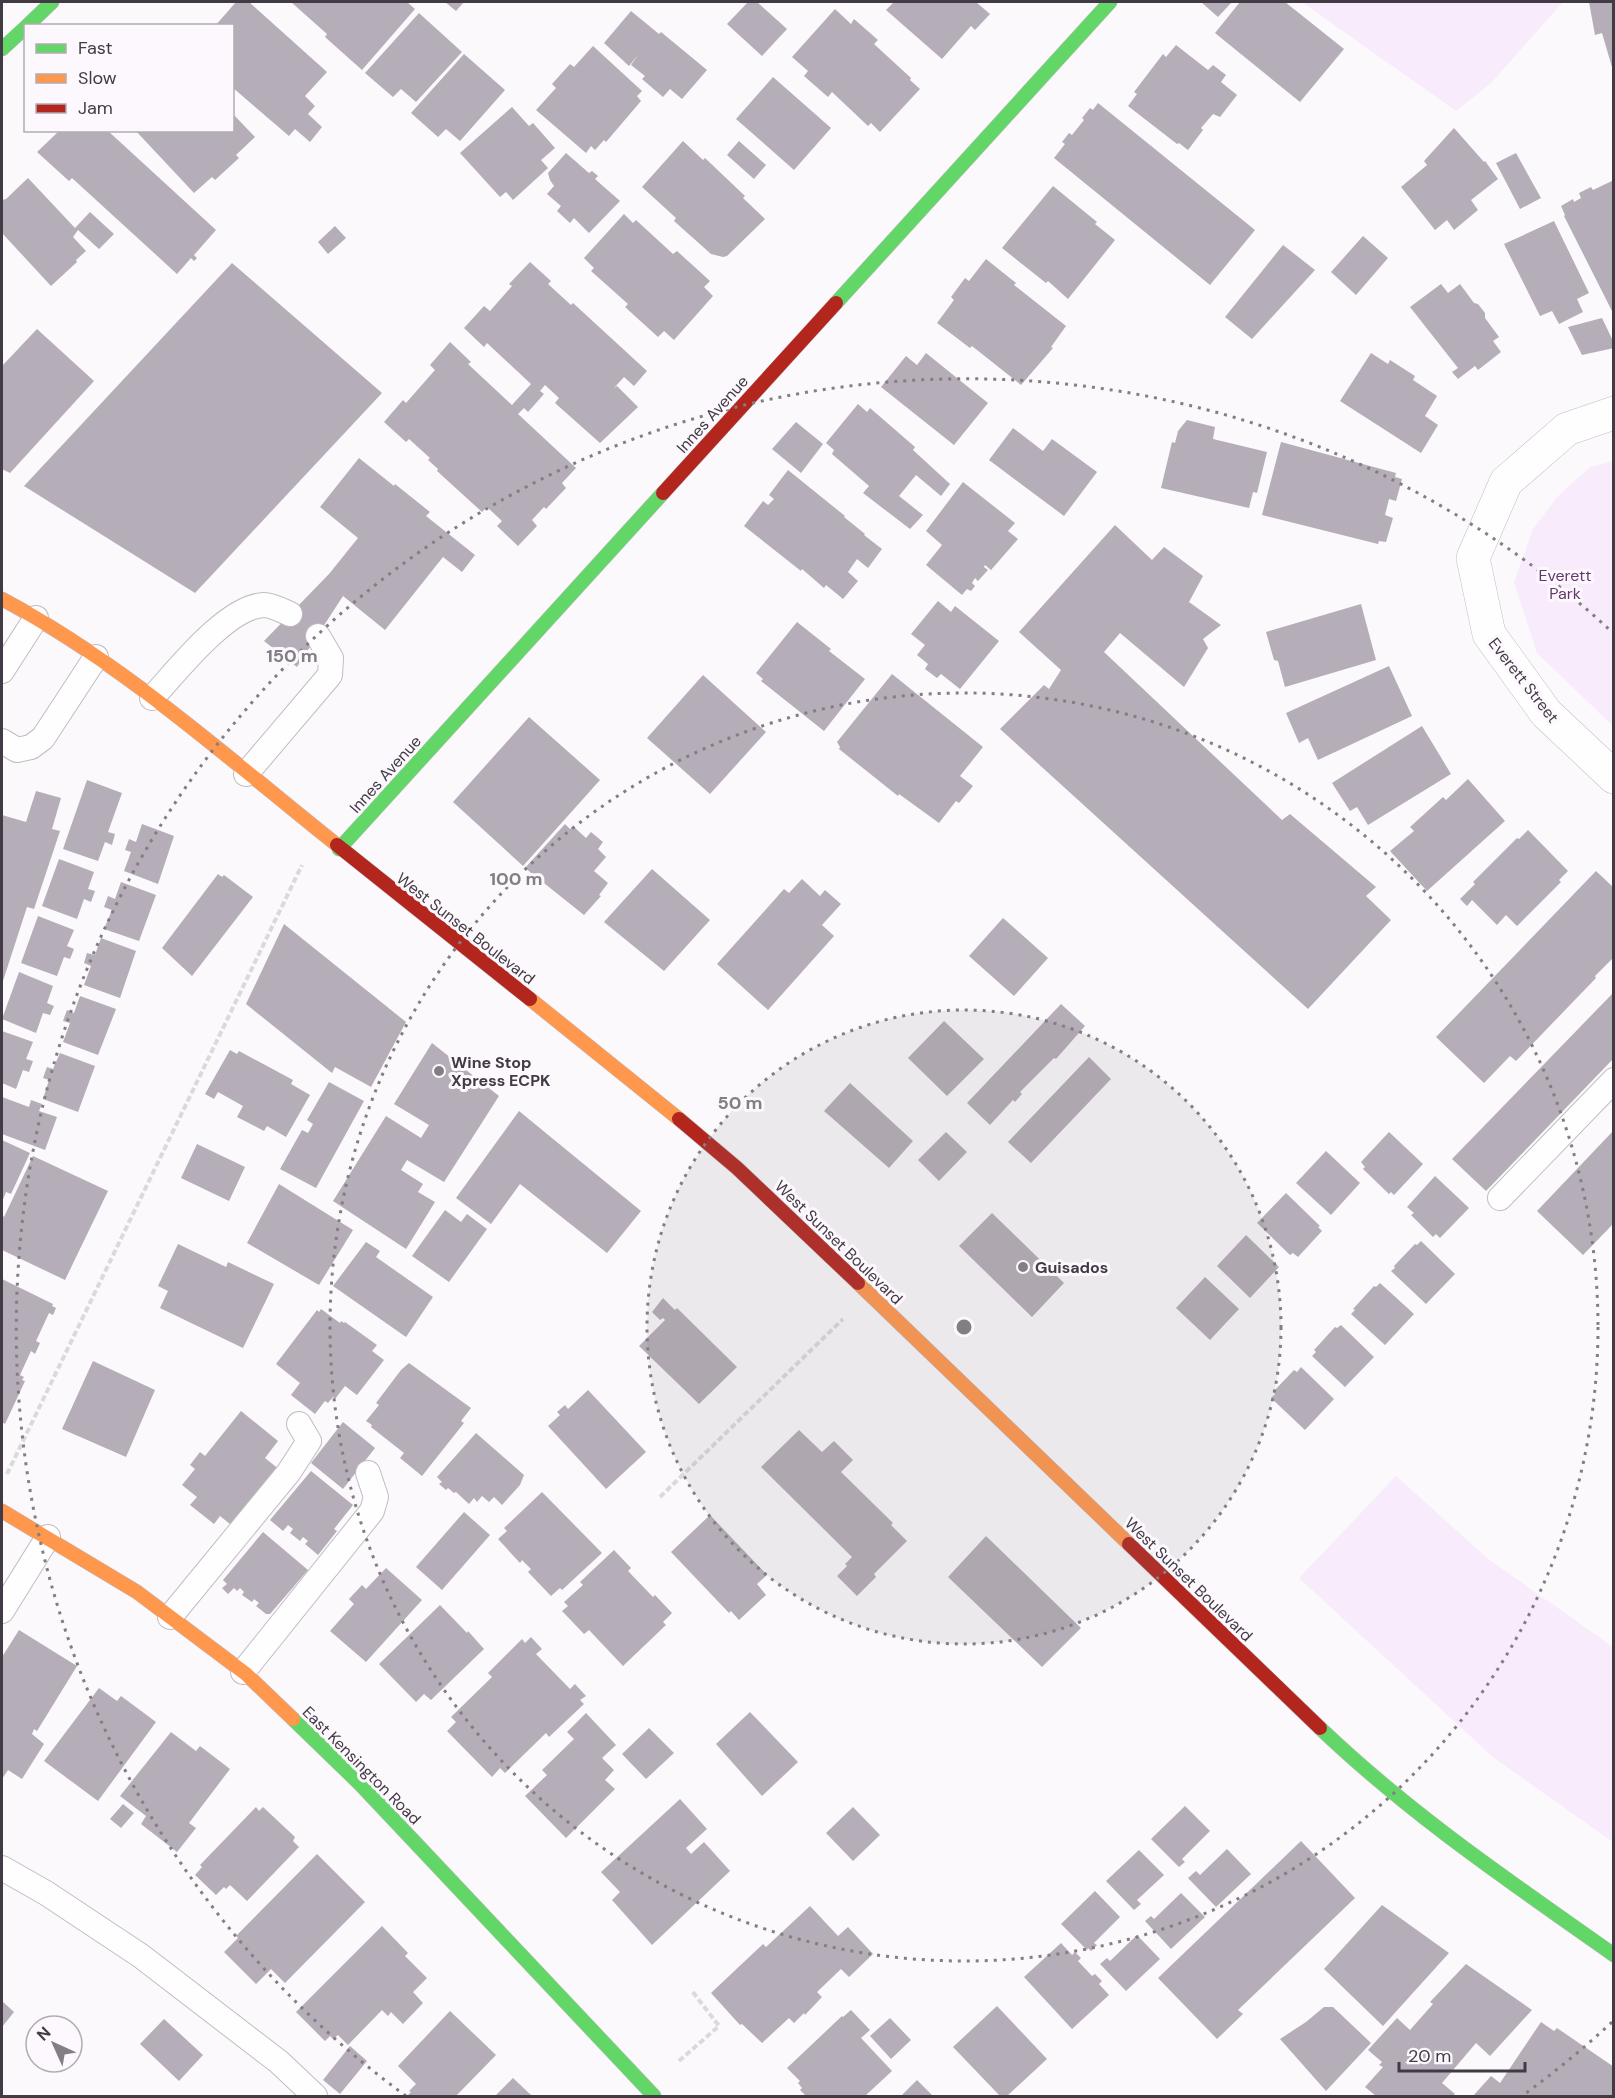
<svg xmlns="http://www.w3.org/2000/svg" width="1615" height="2098" font-family="'DM Sans',sans-serif">
<style>
.green{fill:#f8ebfb}
.building{fill:#b5adb7}
.lines{fill:none;stroke-linecap:round;stroke-linejoin:round}
.lane-casing{stroke:#c1bcc2;stroke-width:26}
.street-casing{stroke:#c1bcc2;stroke-width:34}
.fast-casing{stroke:#c1bcc2;stroke-width:15}
.slow-casing{stroke:#c1bcc2;stroke-width:15}
.jam-casing{stroke:#c1bcc2;stroke-width:15}
.path{stroke:#dadadb;stroke-width:4;stroke-dasharray:6 3;stroke-linecap:butt}
.lane{stroke:#fefeff;stroke-width:24}
.street{stroke:#fefeff;stroke-width:33}
.fast{stroke:#63d668;stroke-width:14}
.slow{stroke:#ff974d;stroke-width:14}
.jam{stroke:#b3261e;stroke-width:14}
.ring{fill:none;stroke:#837d84;stroke-width:3;stroke-dasharray:3 6}
.poi-dot{fill:#837d84;stroke:#fcf8fd;stroke-width:2}
.labels{text-anchor:middle;stroke-width:6;stroke-linejoin:round;paint-order:stroke}
.street-label{font-size:16px;fill:#423a44;stroke:#fcf8fd}
.park-label{font-size:16px;fill:#63366e;stroke:#fcf8fd}
.poi-label{font-size:16px;font-weight:bold;fill:#423a44;stroke:#fcf8fd;text-anchor:start}
.centre{fill:#837d84;stroke:#fcf8fd;stroke-width:3}
.ring-label{font-size:18px;text-anchor:middle;font-weight:bold;fill:#837d84;stroke:#fcf8fd;stroke-width:6;stroke-linejoin:round;paint-order:stroke}
</style>
<rect width="100%" height="100%" fill="#fbf9fc"/>
<path class="green" d="M1302,2h261l-72,81 -35,28z
M1613,461h1l-1,265 -76,-73 -23,-71 19,-53 25,-33 32,-29z
M1396,1476l91,82 126,89v195l-119,-84 -195,-180z"/>
<path class="building" d="M236,2h13l78,70 -22,24 10,10 -7,8 14,13 -12,15 -15,-13 -6,7 -57,-49v-61h-17z
M291,2h116l8,7 -53,61 -37,-33 2,-3z
M445,2h19l-8,9z
M748,2h9l30,27 -25,27 -35,-32z
M894,2h82l14,12 -15,16 -4,-4 -29,33 -56,-49z
M1201,2h31l-14,15z
M1240,2h45l59,47 -44,53 -85,-69z
M1589,2h25v72l-12,-41 -7,2z
M835,9l16,15 3,-5 24,21 -4,4 37,34 -1,2 10,9 -40,43 -9,-9 -3,3 -36,-34 -4,5 -24,-21 4,-5 -16,-14z
M631,11l28,23 2,-2 46,38 -25,29 -12,-10 -7,8 -21,-18 3,-3 -14,-11 7,-10 -9,11 -25,-23z
M419,13l43,39 -46,50 -15,-13 -8,8 -28,-24z
M1176,45l32,25 5,-5 13,10 -5,7 16,13 -17,22 -7,-3 -12,14 2,2 -15,20 -9,-7 -2,1 -49,-38 9,-12 -3,-2 29,-38 3,3z
M593,46l49,45 -5,5 4,5 -35,41 -2,-2 -9,10 -4,-4 -5,7 -50,-43 20,-22 -4,-4 18,-20 4,3z
M464,54l41,36 -45,51 -14,-12 -8,8 -27,-24z
M773,77l58,51 -37,42 -58,-51z
M1098,103l157,127 -45,55 -156,-127 11,-14 -3,-2 7,-9 3,2 12,-15 -2,-2 8,-10 3,2z
M512,107l17,19 4,-3 22,25 -14,12 7,8 -35,32 -7,-8 -6,5 -40,-44z
M232,113l23,24 -19,18 3,3 -24,22 -3,-3 -18,16 -59,-63h97z
M1454,128l30,34 1,-1 13,18 -27,21 7,10 -24,20 -7,-10 -12,10 -34,-43 26,-22 -3,-4z
M107,130l109,100 -22,25 3,3 -3,3 -3,-3 -14,16 -105,-96 -3,3 -32,-29 22,-21z
M683,141l20,19 2,-2 40,38 -2,2 22,21 -38,37 -4,1 -12,-3 -37,-33 2,-3 -34,-31z
M739,141l27,24 -12,14 -27,-24z
M566,153l23,20 3,-2 6,5 -3,3 25,22 -31,32 -15,-15 -4,5 -13,-12 4,-5 -14,-12 7,-8 -4,-6 -2,-7z
M1516,153l25,45 -21,11 -24,-46z
M28,178l47,50 15,-16 24,22 -15,15 -21,-19 -5,7 13,14 -10,9 1,2 -26,24 -49,-53v-33l4,-1z
M1614,180v135l-50,-99 1,-1 -4,-9 12,-7 1,3 7,-4 -2,-5 12,-6 2,3z
M1053,186l44,36 -2,2 20,16 -47,59 -20,-18 -2,2 -44,-35z
M624,214l9,9 3,-3 37,34 4,-3 33,30 -6,6 9,9 -39,44 -10,-9 -6,6 -33,-30 3,-3 -37,-33 3,-3 -10,-10z
M1554,221l35,72 -12,6 6,13 -24,12 -7,-13 -12,5 -36,-72z
M335,226l11,12 -18,16 -10,-12z
M1363,236l25,22 -32,37 -25,-23z
M1283,245l32,25 -63,69 -27,-22z
M986,259l30,24 -2,2 52,41 -15,21 2,1 -32,37 -49,-39 -2,2 -33,-25 17,-23 -3,-3 14,-19 4,3z
M530,262l21,19 -3,3 23,21 2,-2 74,68 -13,15 -10,-9 -10,11 3,-2 21,21 -38,36 -45,-40 4,-5 -14,-13 -5,6 4,3 -16,18 -4,-4 -6,6 58,54 -14,15 4,5 -20,21 -2,-2 -12,13 5,6 -19,20 -21,-20 5,-5 -15,-14 -5,5 -45,-41 1,-2 -10,-9 2,-2 -21,-19 -3,3 -22,-20 19,-22 3,3 29,-33 -5,-5 20,-23 21,20 -3,2 44,41 19,-21 -44,-41 -3,4 -20,-19 20,-22 6,5 22,-25 -3,-2z
M232,263l150,130 -187,200 -171,-107z
M1441,284l7,9 12,-9 14,19 4,1 7,9v5l14,19 -6,4 8,11 -23,18 -3,-4 -17,13 -6,-7 6,-4 -48,-61z
M1602,318l12,25v5l-32,7 -14,-28z
M37,329l57,52 -84,92 -8,-4v-103z
M926,353l62,50 -34,42 -73,-58 25,-31 11,9z
M1371,353l17,11 2,-4 25,16 -2,4 24,16 -12,20 13,9 -17,28 -81,-52z
M858,404l9,8 3,-4 45,39 -2,3 37,34 -9,12 -25,-21 -17,21 24,19 -13,14 -47,-36 6,-7 -37,-32 2,-4 -8,-7z
M1187,420l28,7 -2,12 54,13 -10,41 -4,-1 -4,16 -88,-20 11,-46 3,1 3,-12z
M796,422l27,22 -22,29 -29,-24z
M1013,428l30,23 9,-12 45,33 -33,44 -75,-56z
M1281,442l115,31 -1,4 7,2 -6,22 -7,-2 -4,16 8,3 -7,24 -7,-1 -1,3 -116,-29z
M359,458l35,28 1,-2 35,28 -4,4 49,39 -13,17 -19,-15 -58,73 -42,-34 -46,71 -33,-26 65,-67 29,-36 -38,-31z
M788,470l57,46 -1,1 21,17 -1,1 18,14 -14,19 -11,-9 -9,13 10,9 -15,18 -17,-14 -2,3 -22,-19 -1,2 -57,-45 19,-25 5,4 6,-6 -5,-4z
M963,482l52,41 -7,8 10,8 -27,31 -6,-5 -1,2 4,3 -10,11 -3,-3 -3,5 3,3 -4,5 -4,-2 -5,6 -36,-30 16,-20 -16,-14z
M1115,525l37,35 12,-13 39,29 -14,26 32,23 -18,14 5,9 -24,39 -64,-54 -16,19 178,168 8,-6 86,73 -10,9 25,24 -83,89 -308,-280 44,-44 5,4 12,-19 -42,-38z
M938,601l13,11 4,-6 44,35 -39,48 -19,-15 -4,4 -12,-9 3,-5 -11,-9 8,-10 -14,-11z
M1361,604l15,56 -91,27 -7,-26 -4,-1 -8,-28z
M797,622l34,27 -2,2 36,28 -41,52 -63,-50 2,-2 -7,-6z
M1389,666l23,50 -94,44 -10,-22 -9,5 -13,-30z
M892,674l91,73 -23,29 13,10 -14,17 -3,-2 -17,22 -40,-29 -1,2 -59,-47 1,-2 -3,-5z
M703,675l63,57 -56,62 -63,-56z
M529,717l71,63 -77,86 -70,-64z
M1422,726l29,48 -83,51 -11,-18 -7,4 -18,-28z
M1468,779l37,42 -78,70 -37,-40 24,-20 -4,-4 33,-30 3,3z
M87,780l35,13 -14,39 7,2 -3,11 -7,-3 -7,19 -35,-12z
M36,791l25,7 -9,31 8,2 -26,78 -7,-2 -25,77v-169l24,7z
M142,824l32,12 -16,48 -34,-13 7,-19 -6,-2 4,-11 7,3z
M565,824l5,5 3,-3 13,12 5,-6 12,10 -5,7 8,8 -12,14 14,12 -9,12 2,1 -17,19 -59,-47z
M1528,830l40,41 -9,9 2,2 -44,44 -11,-11 -9,10 -25,-25 -5,6 -7,-7 15,-15 -2,-2 44,-44 2,1z
M59,859l35,13 -6,17 7,2 -4,11 -7,-3 -7,20 -35,-13z
M652,869l58,51 -46,51 -60,-49z
M1596,871l18,17v69l-19,19 1,2 -80,83 -6,-5 -26,27 -48,-46z
M218,874l4,3 2,-2 29,22 -61,79 -30,-28z
M802,879l18,17 5,-6 16,14 -19,21 12,11 -66,74 -51,-46 67,-75 5,4z
M121,882l35,13 -17,46 -35,-12 8,-19 -8,-3 4,-11 7,3z
M38,916l36,14 -7,16 7,3 -4,10 -6,-2 -7,19 -36,-13z
M1003,918l45,40 -34,38 -45,-40z
M284,924l122,98 -35,65 -36,-20 -3,6 -86,-69z
M101,938l35,13 -16,47 -36,-13 7,-19 -7,-3 3,-10 8,2z
M19,972l34,14 -6,17 7,3 -4,9 -7,-2 -7,20 -34,-14z
M1614,992v66l-128,133 -34,-32z
M80,996l36,13 -18,46 -35,-13 7,-19 -7,-2 4,-11 7,3z
M1061,1004l24,22 -29,33 -2,-1 -34,34 2,2 -7,8 -2,-2 -23,25 -23,-22z
M944,1021l40,38 -37,37 -39,-38z
M2,1031l31,11 -7,17 7,2 -4,11 -6,-2 -7,19 -14,-6z
M432,1043l67,53 -55,86 -37,-22 -6,10 22,14 -5,8 17,10 -29,47 -73,-48 53,-85 35,22 8,-13 -35,-21z
M230,1050l7,4 2,-3 54,29 -2,4 19,11 -24,42 -19,-11 -3,5 -27,-14 6,-11 -25,-14 -4,7 -9,-5z
M60,1053l35,13 -17,46 -35,-13 6,-19 -6,-2 4,-11 6,2z
M1089,1057l22,22 -80,84 -23,-21z
M329,1082l35,19 -48,87 -36,-19 22,-39 6,3 5,-9 -6,-4z
M850,1083l63,58 -24,27 -65,-57z
M2,1097l27,10 2,-7 11,4 -3,7 18,6 -12,33 -43,-16z
M519,1111l122,100 -34,42 -87,-69 -29,40 -35,-26z
M1614,1130v93l-31,32 -46,-44z
M946,1132l21,20 -28,29 -21,-21z
M1389,1132l34,32 -29,31 -3,-3 -2,2 -26,-25 2,-2 -4,-5z
M2,1140l28,13 -19,41 -5,-2 -4,10z
M197,1144l48,23 -16,34 -48,-23z
M1326,1151l34,32 -29,32 -35,-32z
M33,1156l75,35 -43,89 -63,-30v-35l2,2z
M1435,1176l34,32 -29,30 -4,-4 -3,3 -22,-22 3,-2 -7,-6z
M279,1184l74,46 -34,55 -72,-42z
M1286,1193l34,33 -2,1 4,4 -24,26 -5,-4 -3,2 -33,-32z
M445,1210l16,12 6,-8 20,15 -38,53 -37,-26z
M992,1213l72,70 -32,34 -73,-71z
M1246,1235l33,32 -29,31 -33,-32z
M1421,1241l34,33 -29,30 -35,-33 4,-3 -1,-2 21,-22 2,1z
M366,1242l14,9 -4,6 57,40 -27,40 -73,-51z
M178,1244l48,23 2,-5 46,22 -31,64 -83,-40 8,-17 -10,-5z
M1205,1277l34,32 -29,31 -34,-32z
M2,1279l51,25 -1,2 4,2 -3,7 -4,-2 -13,28 4,2 -5,11 -4,-3 -11,24 4,2 -2,3 3,1 -20,43 -3,-2z
M1380,1283l34,31 -29,31 -34,-31 4,-4 -2,-1 21,-23 2,1z
M663,1298l12,12 2,-2 60,59 -38,37 -60,-58 26,-26 -2,-2 -3,2 -8,-8z
M321,1309l19,14 1,-2 3,2 1,-1 32,23 -5,6 12,9 -27,35 -12,-9 -10,13 -2,-2 -5,6 -3,-2 -10,13 -24,-19 9,-12 -24,-19 41,-54 2,2z
M1341,1325l33,32 -29,30 -33,-31 4,-4 -2,-2 21,-23 2,1z
M93,1361l62,29 -29,67 -64,-28z
M409,1363l62,45 -10,13 3,2 -42,53 -22,-18 4,-5 -33,-26 1,-2 -6,-4 13,-16 -3,-2 25,-33z
M1301,1367l33,32 -29,31 -34,-32 4,-4 -2,-2 21,-22 3,2z
M588,1390l58,62 -40,37 -58,-63 12,-11 -3,-3 8,-7 3,4z
M241,1411l37,30 -13,17 15,12 -45,58 -15,-12 -6,8 -24,-19 7,-8 -15,-12 13,-16 -5,-4 10,-13 5,4z
M343,1422l32,26 -32,41 -32,-26z
M799,1430l23,22 12,-11 19,19 -12,12 52,51 -2,2 16,16 -33,33 2,3 -19,19 -20,-20 10,-10 -2,-2 7,-7 -91,-90z
M476,1433l48,42 -4,10 -18,20 -8,-8 -5,5 -7,-6 -5,6 -3,-4 -5,6 -13,-12 -2,1 -6,-5 -2,2 -7,-6 3,-2 -5,-5z
M311,1471l42,34 -19,24 3,2 -19,24 -13,-11 3,-3 -5,-4 -3,4 -10,-8 3,-4 -5,-4 -5,6 -13,-11z
M542,1492l60,61 -40,37 -2,-2 -9,8 -23,-24 3,-3 -9,-9 -2,3 -22,-24 9,-8 -3,-3z
M464,1512l26,23 -48,55 -26,-23z
M710,1515l57,60 -10,9 9,11 -27,25 -8,-9 -2,2 -58,-61z
M263,1532l45,38 -38,44h-4l-10,-8 3,-3 -5,-4 -2,3 -10,-7 2,-3 -4,-4 -3,3 -3,-3 -6,6 -6,-6 5,-4 -4,-4z
M986,1536l95,92 -39,39 -94,-90z
M614,1550l17,18 -3,3 25,26 2,-2 17,18 -9,9 3,3 -43,41 -34,-36 -5,4 -22,-23 6,-5 -4,-4 19,-17 -3,-3z
M386,1568l36,32 -56,62 -36,-31 24,-27 -5,-5 13,-14 4,4z
M440,1605l27,28 1,-2 16,18 -53,51 -7,-6 -8,8 -37,-38z
M19,1630l58,36 -40,65 -3,-2 -2,5 12,10 -22,35 -14,-9 -6,9v-122z
M531,1637l11,12 -6,5 34,35 5,-5 11,12 -6,4 4,4 -35,33 -3,-4 -41,40 -5,-5 -8,9 -45,-46 9,-9 -5,-5 41,-40 -4,-4 34,-34 3,4z
M99,1688l18,13 4,-5 35,26 -58,79 -54,-40z
M750,1712l48,50 -36,34 -46,-52z
M586,1713l30,32 -14,13 12,12 -9,10 10,9 -49,49 -41,-42 22,-21 -5,-5 32,-31 -7,-7z
M649,1728l25,25 -28,26 -24,-25z
M171,1732l25,19 4,-5 30,23 -41,54 7,5 -19,24 -36,-28 5,-8 -26,-20z
M680,1799l27,30 -21,19 5,6 13,-12 26,29 -78,74 -40,-45 8,-8 -19,-20z
M123,1804l11,9 -13,15 -11,-9z
M1185,1806l25,25 -28,28 3,3 -6,5 -28,-28z
M256,1807l3,4 4,-4 32,30 -2,4 6,6 -52,54 -17,-16 -4,4 -2,-2 -8,8 -21,-20 7,-8 -2,-2z
M853,1807l27,28 -27,26 -27,-28z
M1301,1841l54,57 -117,112 5,4 -26,25 -59,-61z
M1227,1849l24,25 -35,33 -28,-29 8,-7 4,4z
M1139,1850l25,25 -27,25 4,4 -7,6 -28,-29z
M317,1854l48,48 -80,81 -14,-14 -15,15 -32,-32 14,-14 -2,-2z
M1095,1891l25,26 -26,26 3,2 -6,6 -3,-3 -1,2 -26,-26z
M1181,1893l24,24 -34,32 -26,-28 6,-5 3,3z
M1382,1905l67,48 -66,73 -59,-57z
M810,1906l28,30 10,-9 25,27 -24,23 -8,-8 -24,23 5,5 -17,18 -1,-2 -10,10 -5,-5 -27,25 -20,-19 -2,1 -29,-32 52,-49 3,3z
M382,1926l26,27 -3,3 22,22 -14,14 10,11 -20,21 -12,-12 -3,4 -6,-6 -34,35 -10,-10 -5,4 -3,-3 -5,5 -29,-29z
M1137,1935l23,24 -34,32 -26,-27 7,-6 3,3z
M1061,1943l11,12 3,-3 6,6 -3,3 14,15 3,-2 7,7 -3,3 10,11 -37,34 -48,-52z
M1466,1964l66,46 -42,46 -14,-13 -34,40 13,11 -2,2h-77l-11,-9 18,-20 -4,-2 3,-3 -14,-12 29,-32 13,12 23,-26 -3,-2z
M2,2001l12,11 -12,15z
M997,2006l50,53 -40,37h-7l-47,-49z
M1324,2007h9l38,36 -45,48 -46,-52 26,-17z
M851,2010l19,20 -9,8 31,33 -27,25h-59l-6,-6 2,-2 -4,-5 2,-2 -13,-13 55,-52 1,1z
M450,2011l46,44 -40,41h-49l4,-4 -2,-1 7,-7 -18,-18z
M890,2018l21,22 -20,19 -21,-23z
M164,2019l39,36 -24,26 -39,-37z
M1541,2022l13,9 3,-3 57,39v29h-141l18,-20 9,7z
M350,2046l17,15 -27,33 -17,-14z
M513,2078l19,18h-37z
M917,2080l16,16h-32z"/>
<g class="lines">
<g class="lane-casing">
<path id="lane" d="M2,671l34,-53
M152,698c24,-26 75,-92 112,-93 8,0 19,6 26,9
M2,741l15,9 14,-3 12,-9 53,-81
M246,774l84,-99 1,-17 -13,-22
M1500,1198l114,-118
M2,1611l46,-74
M170,1617l119,-145 20,-31 -10,-17
M243,1672l129,-161 4,-14 -8,-24
M2,1868l44,25 95,63 138,106 36,34"/>
</g>
<g class="street-casing">
<path id="street" d="M1614,413l-47,16 -61,53 -33,76 16,76 57,79 68,64"/>
</g>
<g class="fast-casing">
<path id="fast" d="M27,26l25,-24
M2,49l24,-22
M836,303l274,-301
M339,849l324,-356
M293,1719l67,65 294,312
M1320,1728c91,87 192,155 294,227"/>
</g>
<g class="slow-casing">
<path id="slow" d="M2,599c122,65 227,160 335,246
M530,999l149,120
M858,1283l271,261
M2,1511l135,81 109,82 47,45"/>
</g>
<g class="jam-casing">
<path id="jam" d="M663,493l173,-190
M337,845l193,154
M679,1119l58,49 121,115
M1129,1544l191,184"/>
</g>
<path class="path" d="M7,1474l295,-609
M660,1497l183,-178
M679,2061l40,-35 -27,-35"/>
<use href="#lane" class="lane"/>
<use href="#street" class="street"/>
<use href="#fast" class="fast"/>
<use href="#slow" class="slow"/>
<use href="#jam" class="jam"/>
</g>
<circle cx="964" cy="1327" r="317" fill="#837d84" fill-opacity=".12"/>
<g class="ring">
<circle cx="964" cy="1327" r="317"/>
<circle cx="964" cy="1327" r="634"/>
<path d="M1612 2022A950 950 0 0 1 1522 2096M406 2096A950 950 0 1 1 1612 632"/>
</g>
<g class="poi-dot">
<circle cx="439" cy="1071" r="6"/>
<circle cx="1023" cy="1267" r="6"/>
</g>
<g class="labels">
<g class="street-label">
<text transform="translate(712 414) rotate(-48)" y="6">Innes Avenue</text>
<text transform="translate(1524 680) rotate(52)" y="6">Everett Street</text>
<text transform="translate(385 774) rotate(-48)" y="6">Innes Avenue</text>
<text transform="translate(466 928) rotate(38)" y="6">West Sunset Boulevard</text>
<text transform="translate(839 1242) rotate(44)" y="6">West Sunset Boulevard</text>
<text transform="translate(1189 1579) rotate(44)" y="6">West Sunset Boulevard</text>
<text transform="translate(362 1765) rotate(45)" y="6">East Kensington Road</text>
</g>
<g class="park-label">
<text x="1565" y="581">Everett<tspan x="1565" dy="18">Park</tspan></text>
</g>
<g class="poi-label">
<text x="451" y="1068">Wine Stop<tspan x="451" dy="18">Xpress ECPK</tspan></text>
<text x="1035" y="1273">Guisados</text>
</g>
</g>
<circle cx="964" cy="1327" r="9" class="centre"/>
<g class="ring-label">
<text x="292" y="662">150 m</text>
<text x="516" y="885">100 m</text>
<text x="740" y="1109">50 m</text>
</g>
<rect width="1615" height="2098" fill="none" stroke="#423a44" stroke-width="6"/>
<rect x="24" y="24" width="210" height="108" fill="#fcf8fd" stroke="#b2acb3" stroke-width="1.5"/>
<rect x="36" y="44" width="30" height="9" fill="#63d668" stroke="#b2acb3" stroke-width="1.5"/>
<text x="78" y="54" font-size="18" fill="#423a44">Fast</text>
<rect x="36" y="74" width="30" height="9" fill="#ff974d" stroke="#b2acb3" stroke-width="1.5"/>
<text x="78" y="84" font-size="18" fill="#423a44">Slow</text>
<rect x="36" y="104" width="30" height="9" fill="#b3261e" stroke="#b2acb3" stroke-width="1.5"/>
<text x="78" y="114" font-size="18" fill="#423a44">Jam</text>
<g transform="translate(54 2044) rotate(315)"><circle r="28" fill="#fcf8fd" stroke="#b2acb3" stroke-width="1.5"/>
<path d="M0-4.5L10 22L0 15L-10 22Z" fill="#837d84"/>
<text y="-9" font-size="16" font-weight="bold" text-anchor="middle" fill="#423a44">N</text>
</g>
<path d="M1399 2062v9h126v-9" fill="none" stroke="#423a44" stroke-width="3"/>
<text x="1408" y="2062" font-size="18" fill="#423a44" stroke="#fcf8fd" stroke-width="4.5" paint-order="stroke">20 m</text>
</svg>
